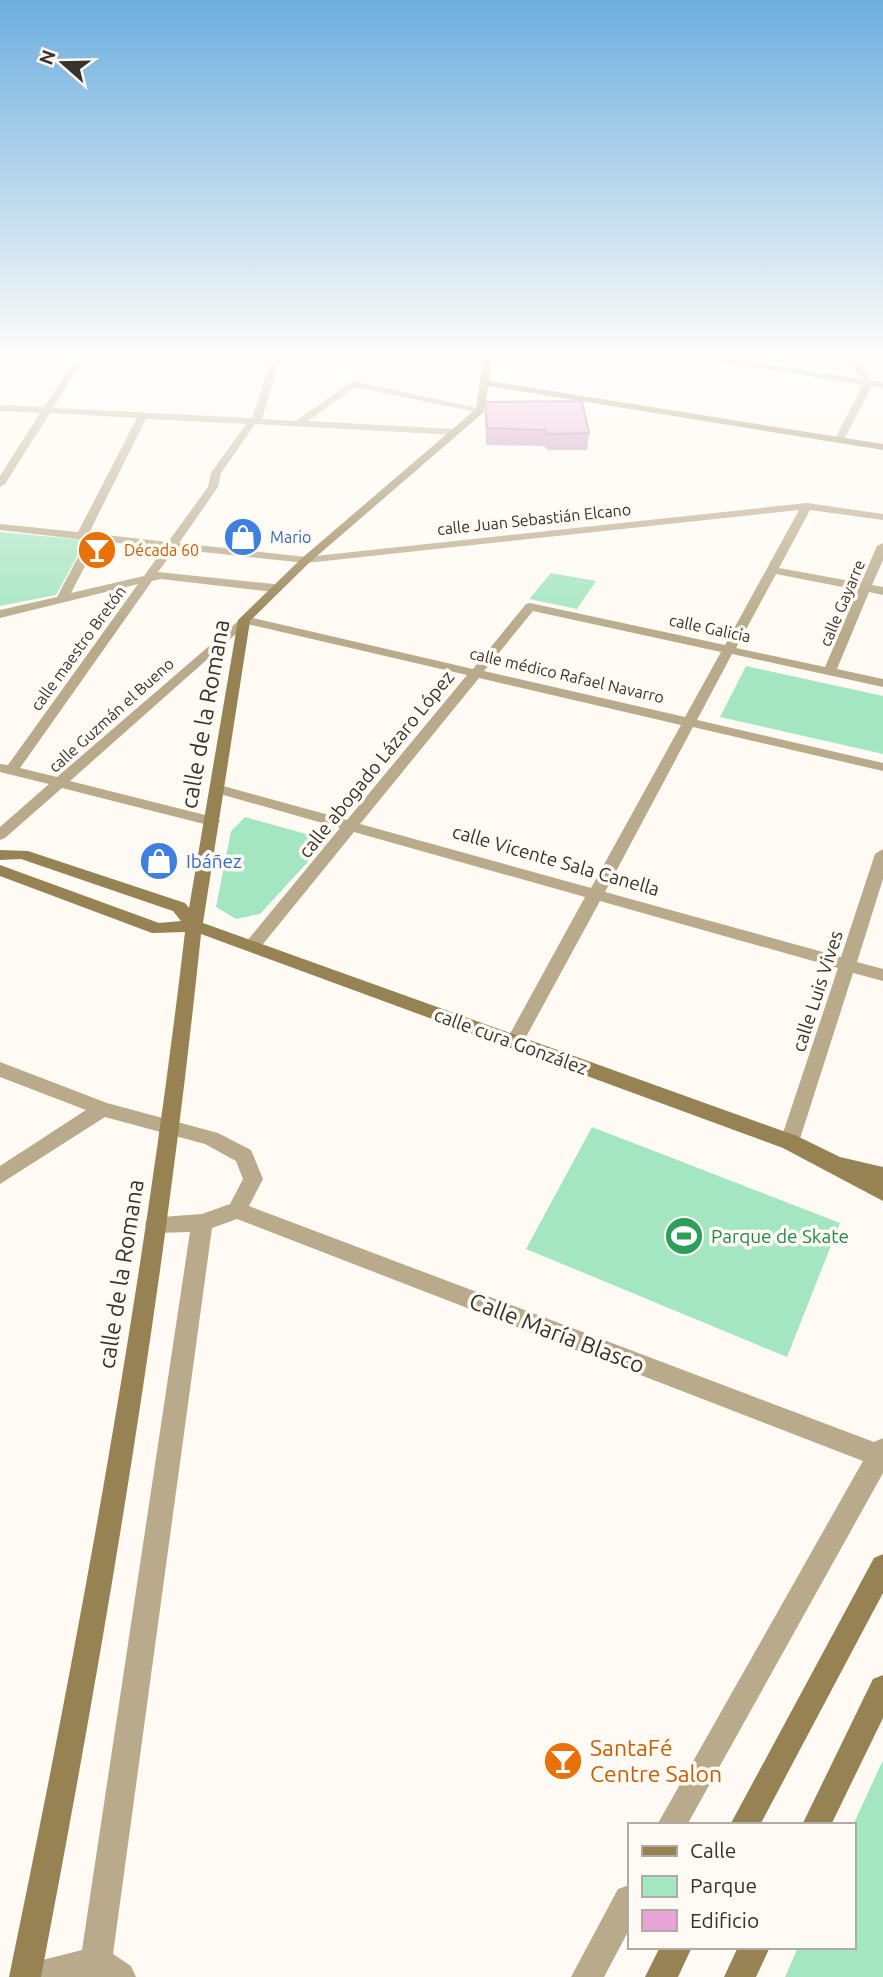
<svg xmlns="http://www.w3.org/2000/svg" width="883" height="1977" font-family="Ubuntu,sans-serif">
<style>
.green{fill:#a4e6c1}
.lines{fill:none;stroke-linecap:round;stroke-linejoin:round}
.street{fill:#b8aa8a;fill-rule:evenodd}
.secondary{fill:#978253;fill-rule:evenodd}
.wall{fill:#c88db9}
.building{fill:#e8a4d7;stroke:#a27396;stroke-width:2}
.labels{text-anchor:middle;stroke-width:7;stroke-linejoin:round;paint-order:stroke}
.far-street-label{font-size:16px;fill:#37322c;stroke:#fffaf3}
.far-shop-label{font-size:16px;fill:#366cbe;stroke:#fffaf3;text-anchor:start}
.far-food-label{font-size:16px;fill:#c56008;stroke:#fffaf3;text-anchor:start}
.street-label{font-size:19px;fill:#37322c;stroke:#fffaf3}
.shop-label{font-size:19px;fill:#366cbe;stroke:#fffaf3;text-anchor:start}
.leisure-label{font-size:19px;fill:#27864d;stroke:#fffaf3;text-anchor:start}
.near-street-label{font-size:23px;fill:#37322c;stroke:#fffaf3}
.near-food-label{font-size:23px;fill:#c56008;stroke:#fffaf3;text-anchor:start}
</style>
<rect width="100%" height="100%" fill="#fffaf3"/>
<path class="green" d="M0,532l86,8 -30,55 -56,11z
M551,573l45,8 -19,28 -48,-10z
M746,666l137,30v58l-163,-37z
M245,817l83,23 -68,74 -24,5 -20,-12 15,-76z
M592,1127l248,96 -53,134 -261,-108z
M883,1760v217h-98l13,-30h55v-122z"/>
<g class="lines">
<path class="street" d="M76,358h8l-31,50 199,10 20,-60h8l-18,61 34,2 57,-40 133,29 -5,3 -126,-26 -47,34 146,8 5,3 -5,3 -199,-11 -34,49 -3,14 -39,56 127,14 501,-54 76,11v6l-73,-10 -31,58 82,15 16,-37 6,-3v17l-11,25 11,2v8l-14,-3 -32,77 46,10v8l-151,-33 -35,66 186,43v8l-190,-44 -88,165 236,65 34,-103 8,-5v30l-26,83 26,7v12l-30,-8 -56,175 -7,2 -7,-2 -3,-6 58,-174 -238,-67 -80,147h-12l-3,-5 80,-146 -231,-65 -95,117h-12l-2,-4 2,-4 93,-113 -127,-36v-6h10l124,34 120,-145 -220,-51 -177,157 147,37 3,3 -3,3 -5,2 -150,-38 -57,50 -5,2v-13l49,-43 -49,-12v-8l8,1 130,-181 -138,34v-8l57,-13 30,-57 -87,-10v-6l78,8 59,-114 -87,-5 -45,71 -5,3v-11l40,-63 -40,-2v-6l44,2zM146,419l100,5 -35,49 -3,14 -40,55 -79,-9zM799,510l-74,135 -195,-42 -4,1 -53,65 -229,-53 -187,161 -37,-9 132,-187 9,-2 113,13 6,-4 -6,-4 -116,-12 17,-23 131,14zM98,541l66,7 -20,28 -73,17zM776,574l82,16 -33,77 -89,-19zM533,611l188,41 -36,65 -201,-46zM479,678l202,47 -90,163 -231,-64z
M701,358h20l141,21 -15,-21h8l17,23 11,1v6l-11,-2 -28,54 -5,3 -5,-3 29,-55z
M0,1062l107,41 111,30 33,17 12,29 -14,27 625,236 9,-4v35l-196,352h-30l206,-364 -626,-242 -25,9 -99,726 18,12 5,11h-122l5,-11 63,-16 108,-718 -35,1 -7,-3 -3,-6 3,-6 54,-4 28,-10 13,-25 -7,-18 -31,-17 -100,-27 -105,67v-18l86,-56 -86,-33z
M629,1885v45l-25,47h-33l47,-88z"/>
<path class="secondary" d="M483,358h8l-2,23 394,63v6l-395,-64 -4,26 -174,150 -60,59 -47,302 594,213 43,21 43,10v34l-100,-53 -582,-214c-36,350 -94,698 -160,1043h-32c72,-346 135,-694 176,-1045l-33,1 -152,-57v-11l159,58 22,-2 -8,-10 -152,-52 -21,1v-10l28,1 157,52 4,5 49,-288 64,-62 174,-149z
M883,1554v39l-123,232h-30l144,-267z
M883,1675v43l-52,107h-29l71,-146z
M660,1947h32l-14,30h-33z
M738,1947h32l-14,30h-32z"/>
</g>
<path class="wall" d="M485,402l104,31 -2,17h-39l-4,-4 -58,-1z"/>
<path class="building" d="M582,401l7,32 -40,1 -4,-4 -58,-2 -2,-26z"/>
<linearGradient id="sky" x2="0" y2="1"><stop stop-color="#6daedf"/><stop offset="0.56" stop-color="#fffdfa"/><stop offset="1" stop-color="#fffdfa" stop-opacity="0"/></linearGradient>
<rect width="883" height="635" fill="url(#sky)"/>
<defs>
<g id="shop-disc" transform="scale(2.0125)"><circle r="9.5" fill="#3f7fe0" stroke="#fffaf3"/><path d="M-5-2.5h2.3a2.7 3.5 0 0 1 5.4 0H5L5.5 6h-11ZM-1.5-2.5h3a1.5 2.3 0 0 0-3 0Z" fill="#fff"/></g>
<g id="bar-disc" transform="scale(2.0125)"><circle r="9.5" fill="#e8710a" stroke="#fffaf3"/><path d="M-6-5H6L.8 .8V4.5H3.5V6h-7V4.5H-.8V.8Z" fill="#fff"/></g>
<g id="stadium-disc" transform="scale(2.0125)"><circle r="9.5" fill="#2e9e5b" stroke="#fffaf3"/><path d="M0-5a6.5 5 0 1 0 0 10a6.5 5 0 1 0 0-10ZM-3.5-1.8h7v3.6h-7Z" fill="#fff"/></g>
</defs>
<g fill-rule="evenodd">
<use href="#shop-disc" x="243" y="537"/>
<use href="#bar-disc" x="97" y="550"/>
<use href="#shop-disc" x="159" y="861"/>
<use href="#stadium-disc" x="684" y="1236"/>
<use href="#bar-disc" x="563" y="1761"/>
</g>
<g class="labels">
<g class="far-street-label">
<text transform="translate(534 519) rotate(-6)" y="6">calle Juan Sebastián Elcano</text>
<text transform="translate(842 603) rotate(-67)" y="6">calle Gayarre</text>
<text transform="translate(710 628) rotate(12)" y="6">calle Galicia</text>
<text transform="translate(78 648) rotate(-54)" y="6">calle maestro Bretón</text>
<text transform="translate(567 675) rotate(13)" y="6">calle médico Rafael Navarro</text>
<text transform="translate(111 715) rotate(-42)" y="6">calle Guzmán el Bueno</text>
</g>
<g class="far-shop-label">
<text x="270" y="543">Mario</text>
</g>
<g class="far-food-label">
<text x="124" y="556">Década 60</text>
</g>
<g class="street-label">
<text transform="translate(376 764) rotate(-51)" y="7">calle abogado Lázaro López</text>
<text transform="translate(556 860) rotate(16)" y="7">calle Vicente Sala Canella</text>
<text transform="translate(817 991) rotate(-72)" y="7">calle Luis Vives</text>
<text transform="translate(511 1041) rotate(20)" y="7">calle cura González</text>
</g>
<g class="shop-label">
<text x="186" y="868">Ibáñez</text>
</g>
<g class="leisure-label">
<text x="711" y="1243">Parque de Skate</text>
</g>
<g class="near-street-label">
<text transform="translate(205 714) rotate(-80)" y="8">calle de la Romana</text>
<text transform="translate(121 1274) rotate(-81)" y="8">calle de la Romana</text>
<text transform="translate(557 1333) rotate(21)" y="8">Calle María Blasco</text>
</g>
<g class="near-food-label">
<text x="590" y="1756">SantaFé<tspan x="590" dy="26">Centre Salon</tspan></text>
</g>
</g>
<rect x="628" y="1823" width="228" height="126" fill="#fffaf3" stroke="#afaaa3" stroke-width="2"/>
<rect x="642" y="1846" width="35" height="10" fill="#978253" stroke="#afaaa3" stroke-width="2"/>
<text x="690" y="1858" font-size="21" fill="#37322c">Calle</text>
<rect x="642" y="1876" width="35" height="21" fill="#a4e6c1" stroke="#afaaa3" stroke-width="2"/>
<text x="690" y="1893" font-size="21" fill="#37322c">Parque</text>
<rect x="642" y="1910" width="35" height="21" fill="#e8a4d7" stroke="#afaaa3" stroke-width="2"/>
<text x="690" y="1928" font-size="21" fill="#37322c">Edificio</text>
<g transform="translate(63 63) rotate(290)" stroke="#fffaf3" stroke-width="5" paint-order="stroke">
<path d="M0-5L12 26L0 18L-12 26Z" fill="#37322c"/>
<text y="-10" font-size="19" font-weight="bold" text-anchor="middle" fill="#37322c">N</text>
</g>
</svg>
